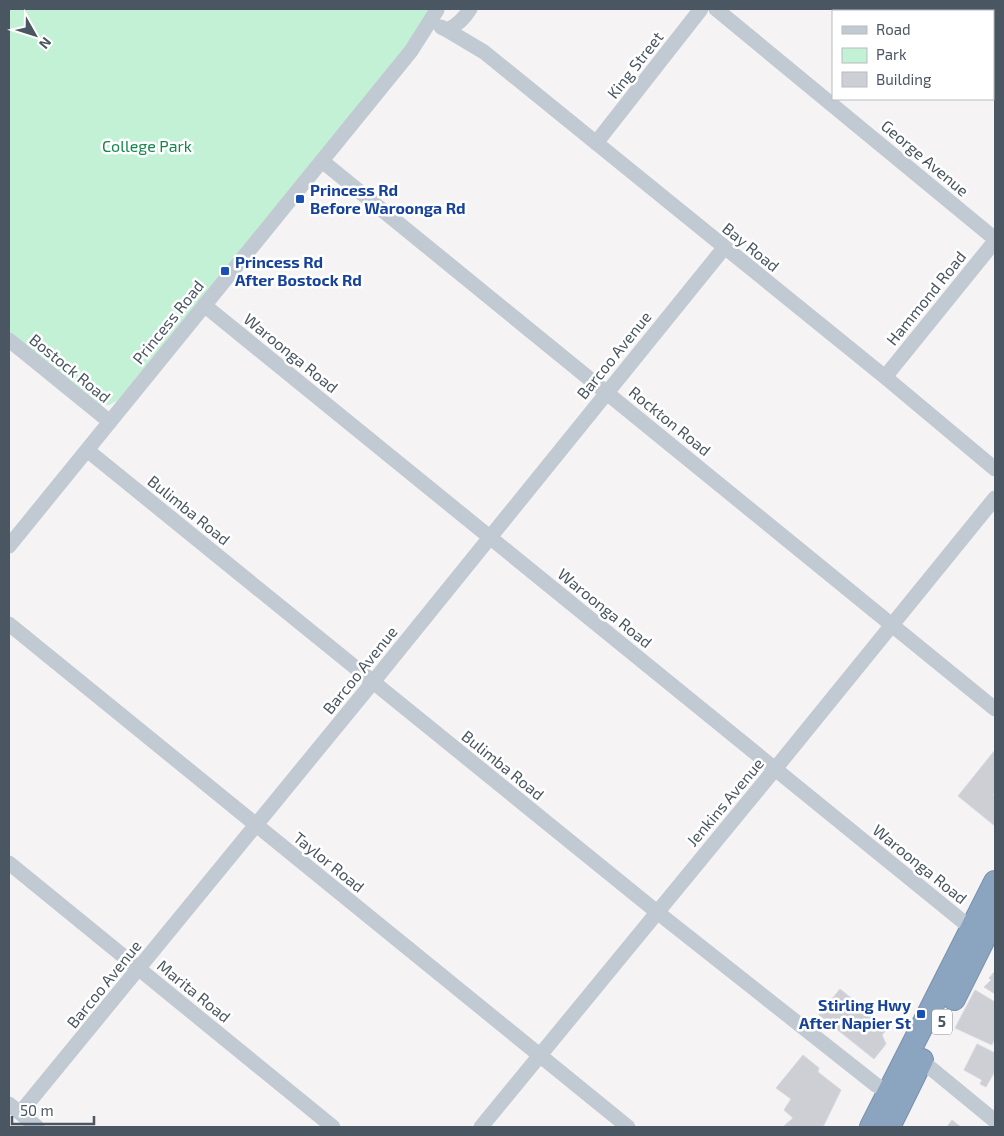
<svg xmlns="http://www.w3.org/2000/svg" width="1004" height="1136" font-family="'Exo 2',sans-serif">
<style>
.green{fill:#c3f1d5}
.building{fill:#cdcfd5;stroke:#d7d9de}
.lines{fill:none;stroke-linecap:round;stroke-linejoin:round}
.highway-casing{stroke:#7690ad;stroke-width:24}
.minor{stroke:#c1cad2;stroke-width:15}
.highway{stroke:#8ba5c1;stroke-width:22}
.transit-dot{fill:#1a4fb4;stroke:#fff;stroke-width:2}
.labels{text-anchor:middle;stroke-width:5;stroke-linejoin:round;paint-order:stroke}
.shield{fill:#fff;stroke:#808990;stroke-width:1}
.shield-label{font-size:15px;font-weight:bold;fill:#4a5661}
.street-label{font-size:16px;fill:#4a5661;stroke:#fff}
.park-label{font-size:16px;fill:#17864f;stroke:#fff}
.transit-label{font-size:16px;font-weight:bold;fill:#164399;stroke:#fff;text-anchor:start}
</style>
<rect width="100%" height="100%" fill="#f5f3f3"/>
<path class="green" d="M9,9h423l-30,42 -284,349 -9,5h-9l-91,-71z"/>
<path class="building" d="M995,750v42l-2,3 2,2v29l-37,-30z
M995,971v23l-11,-7 7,-7 -2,-2z
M840,989l48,39 -6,7 4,9 -12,15 -55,-44z
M975,990l20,12v36l-3,7 -37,-17z
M977,1044l18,9v18l-9,16 -6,-3 2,-4 -18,-10z
M803,1055l16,13 -1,4 23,18 -18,37h-40l10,-9 -9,-8 7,-11 -15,-11z
M952,1120l9,7h-14z"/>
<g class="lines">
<g class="highway-casing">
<path id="highway" d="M954,999l41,-82
M871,1127l124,-245
M889,1127l33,-67"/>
</g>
<path class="minor" d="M716,9l279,230
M441,27l6,3c11,-5 17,-11 23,-21
M447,30l37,22 401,325 110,92
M596,143l105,-134
M322,161l673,548
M204,305l773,628
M9,340l101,82
M885,377l110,-136
M87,450l570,462 219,173 21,11
M9,546l402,-495 26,-41
M9,624l619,503
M9,863l324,264
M914,1057l8,4 73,60
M9,1104l28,23
M20,1113l353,-431 351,-434
M481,1127l294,-358 220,-271"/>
<use href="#highway" class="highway"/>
</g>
<g class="transit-dot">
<rect x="295" y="194" width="10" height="10" rx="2.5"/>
<rect x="220" y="266" width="10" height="10" rx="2.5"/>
<rect x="916" y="1009" width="10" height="10" rx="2.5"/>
</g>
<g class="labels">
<rect class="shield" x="932" y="1009.5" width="20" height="25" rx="4"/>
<g class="shield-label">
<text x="942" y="1027">5</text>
</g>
<g class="street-label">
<text transform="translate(635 65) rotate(-52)" y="6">King Street</text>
<text transform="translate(925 158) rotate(40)" y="6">George Avenue</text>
<text transform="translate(751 247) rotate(39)" y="6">Bay Road</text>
<text transform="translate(926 298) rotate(-51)" y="6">Hammond Road</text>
<text transform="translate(168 322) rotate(-51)" y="6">Princess Road</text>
<text transform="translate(291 353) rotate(39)" y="6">Waroonga Road</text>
<text transform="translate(614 355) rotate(-51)" y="6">Barcoo Avenue</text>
<text transform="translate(70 368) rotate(39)" y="6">Bostock Road</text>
<text transform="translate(670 421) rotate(39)" y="6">Rockton Road</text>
<text transform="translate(189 510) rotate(39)" y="6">Bulimba Road</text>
<text transform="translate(605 608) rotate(39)" y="6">Waroonga Road</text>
<text transform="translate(360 670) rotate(-51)" y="6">Barcoo Avenue</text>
<text transform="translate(503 765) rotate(39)" y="6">Bulimba Road</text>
<text transform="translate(725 802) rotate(-50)" y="6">Jenkins Avenue</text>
<text transform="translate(329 862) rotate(39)" y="6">Taylor Road</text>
<text transform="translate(920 864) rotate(39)" y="6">Waroonga Road</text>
<text transform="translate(104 984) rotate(-51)" y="6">Barcoo Avenue</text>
<text transform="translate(194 991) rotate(39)" y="6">Marita Road</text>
</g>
<g class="park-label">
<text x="147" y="152">College Park</text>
</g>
<g class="transit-label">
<text x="310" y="196">Princess Rd<tspan x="310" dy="18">Before Waroonga Rd</tspan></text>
<text x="235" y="268">Princess Rd<tspan x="235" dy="18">After Bostock Rd</tspan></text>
<text x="911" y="1011" text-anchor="end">Stirling Hwy<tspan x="911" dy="18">After Napier St</tspan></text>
</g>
</g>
<rect width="1004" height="1136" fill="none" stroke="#4a5661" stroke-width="20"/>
<rect x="832" y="10" width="162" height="90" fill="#ffffff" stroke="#b7bbc0"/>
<rect x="842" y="26" width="25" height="8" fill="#c1cad2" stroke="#b7bbc0"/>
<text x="876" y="35" font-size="15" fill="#4a5661">Road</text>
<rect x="842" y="48" width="25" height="15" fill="#c3f1d5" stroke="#b7bbc0"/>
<text x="876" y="60" font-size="15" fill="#4a5661">Park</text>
<rect x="842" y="72" width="25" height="15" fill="#cdcfd5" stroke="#b7bbc0"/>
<text x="876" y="85" font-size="15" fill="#4a5661">Building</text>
<g transform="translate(35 35) rotate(129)" stroke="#ffffff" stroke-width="4" paint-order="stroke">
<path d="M0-4L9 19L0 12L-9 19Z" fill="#4a5661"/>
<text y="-8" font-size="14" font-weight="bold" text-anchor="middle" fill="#4a5661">N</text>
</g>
<path d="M12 1116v8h82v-8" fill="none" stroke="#4a5661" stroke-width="2.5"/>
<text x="20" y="1116" font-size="15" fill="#4a5661" stroke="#ffffff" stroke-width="4" paint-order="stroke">50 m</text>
</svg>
